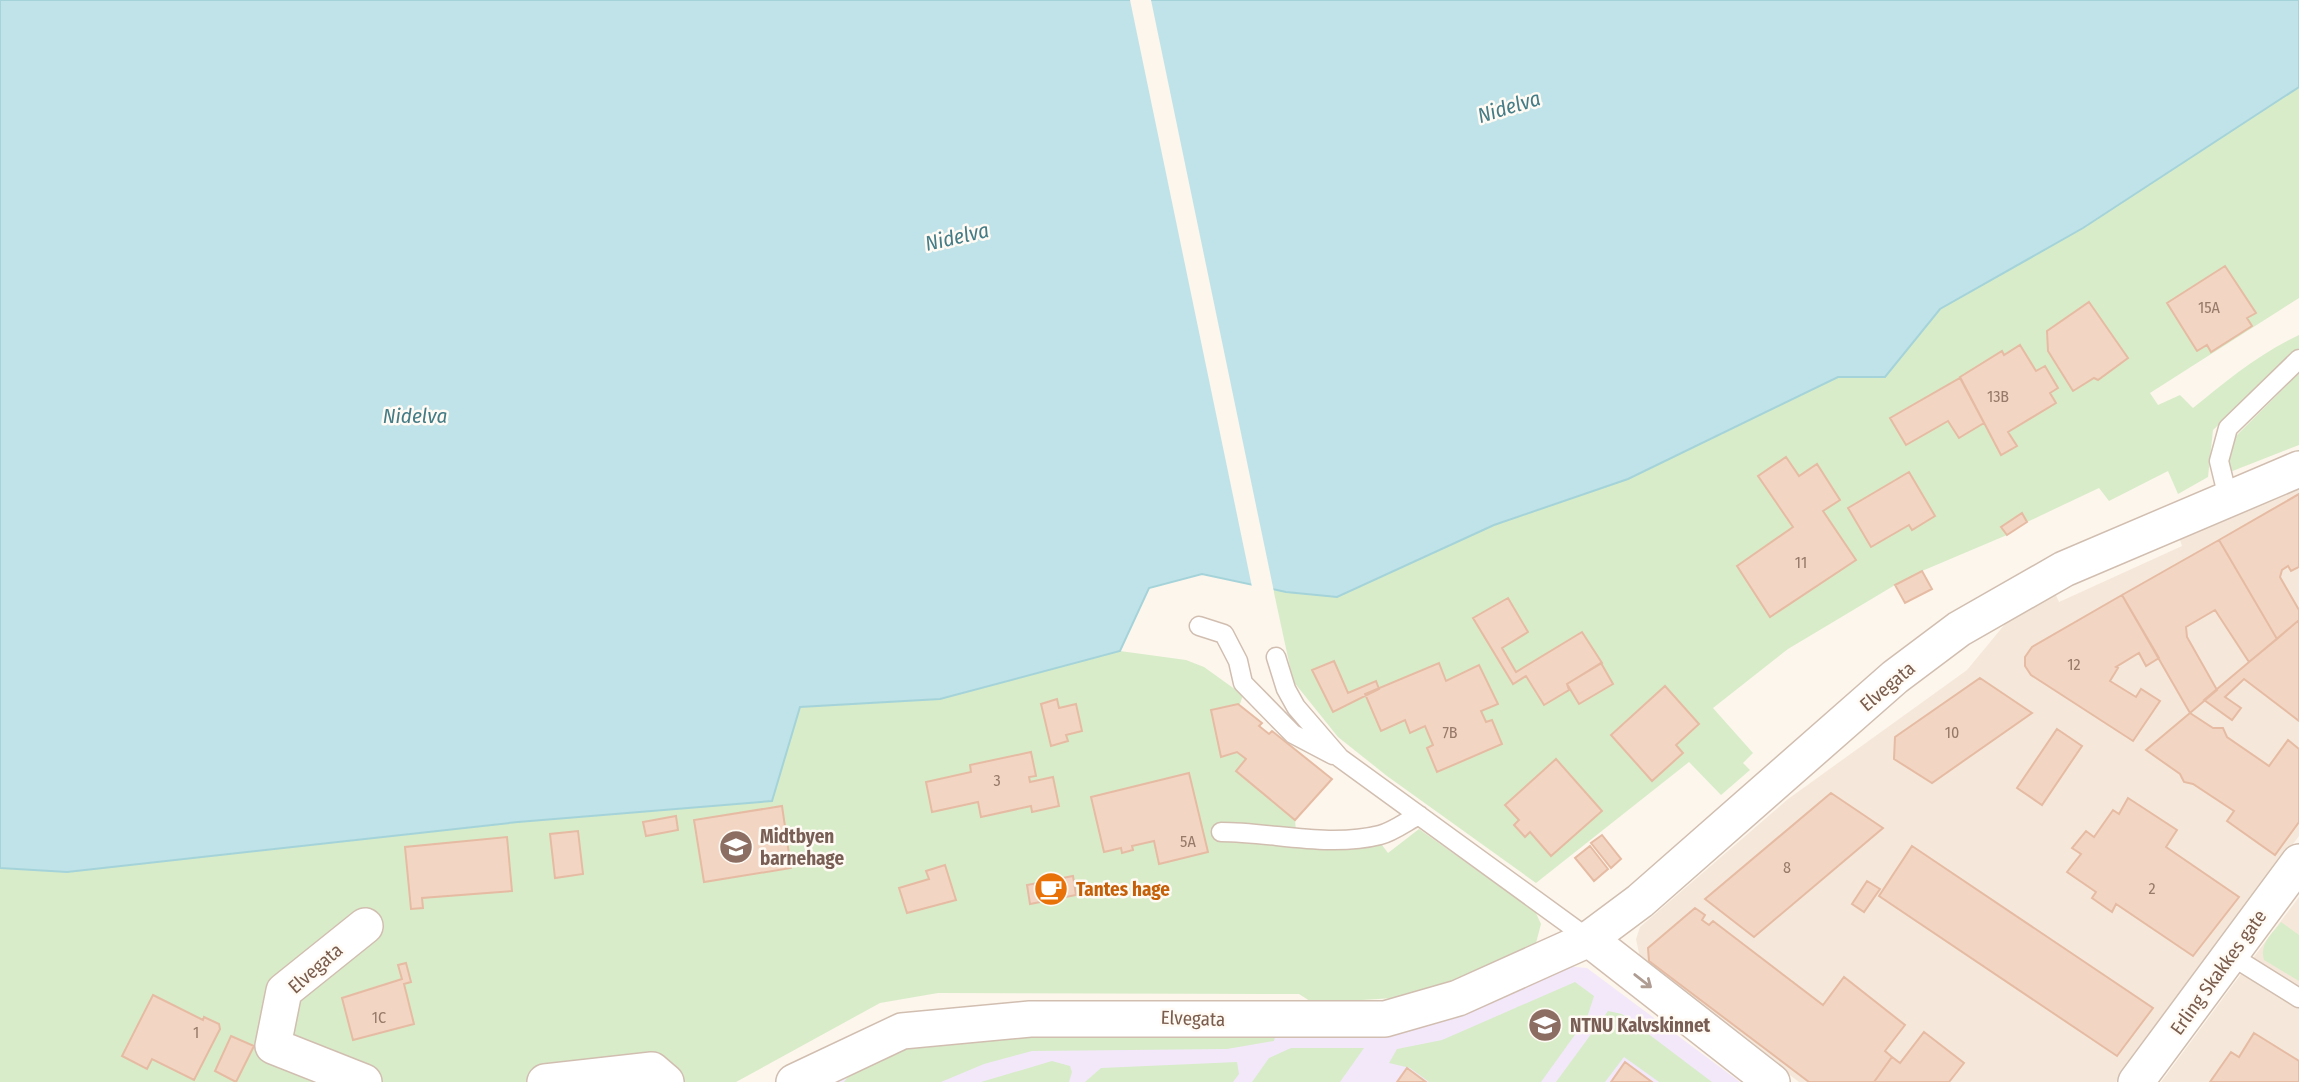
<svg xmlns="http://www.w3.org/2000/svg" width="2299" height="1082" font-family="'Fira Sans Condensed',sans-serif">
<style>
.residential{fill:#f5e8da}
.education{fill:#f3e8fa}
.green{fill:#d8ecc9;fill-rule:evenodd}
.water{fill:#bfe3e8;stroke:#a5d3da;stroke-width:2}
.pier{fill:#fdf6ec}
.building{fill:#f3d5c3;stroke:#e6bba3;stroke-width:2}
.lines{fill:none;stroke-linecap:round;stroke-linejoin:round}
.lane-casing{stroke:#d1beb0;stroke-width:21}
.street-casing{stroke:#d1beb0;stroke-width:38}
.lane{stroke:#fff;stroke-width:18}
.street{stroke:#fff;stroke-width:35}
.oneway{stroke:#af9d94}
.labels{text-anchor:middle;stroke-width:5;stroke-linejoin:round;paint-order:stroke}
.number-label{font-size:16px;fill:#987a6a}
.street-label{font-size:19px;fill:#7a5c4d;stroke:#fffaf3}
.education-label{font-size:19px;font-weight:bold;fill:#785e54;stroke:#fffaf3;text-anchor:start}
.food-label{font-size:19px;font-weight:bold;fill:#c56008;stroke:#fffaf3;text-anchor:start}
.water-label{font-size:21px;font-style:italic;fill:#437c86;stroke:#fffaf3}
</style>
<rect width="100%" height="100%" fill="#fdf6ec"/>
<path class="residential" d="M2299,485v351l-183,246h-317l-150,-113 -9,-11 -4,-19 4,-12 148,-128 179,-129 43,-52 45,-25 4,9 123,-56 -3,-9z
M2299,897v185h-138l71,-96z"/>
<path class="education" d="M1565,966l22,2 153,114h-912l46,-24 359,-25z"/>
<path class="green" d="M2299,87v211l-149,95 8,12 22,-10 13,13c33,-27 67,-55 106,-73v13l-9,11 -77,71 -5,47 -30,17 -10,-23 -59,30 -10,-13 -72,34 -20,13 -85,36 -27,14 -107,64 -75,59 40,45 -10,10 7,7 -29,25 -32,-33 -153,121 -149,-107 -49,-39 -45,-56 -20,-93 64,9 157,-72 134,-46 210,-103 47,1 55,-68 143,-81z
M2299,373v72l-69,27 -1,-23 8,-14z
M1120,651l66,9 18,7 39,28 -21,62 15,-5 9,7 -10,12 59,49 2,22 27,8 58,-5 6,8 31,-24 116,82 6,13 -5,19 -72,34 -70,21 -81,5 -14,-9 -361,-1 -58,10 -144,79h-736v-214l67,4 451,-50 253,-21 29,-94 140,-8zM970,765l65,11 -6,1 1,5 23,-5 6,29 -26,6 -2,-6 -50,10 -3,-14 -46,9 -6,-29 45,-10zM1189,773l19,79 -48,12 -6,-23 -22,5 1,5 -10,2 -2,-5 -17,4 -13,-55zM782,806l9,62 -86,14zM507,837l5,54 -90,7 -17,-51zM945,865l10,35 -48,12 -8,-23 30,-10 -3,-8zM1072,876l4,19 -45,9 -4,-18zM398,965l13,17 -7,2 10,40 -61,16 -11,-42 60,-19zM204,1018l15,6 1,5 -26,51 -42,-21z
M2281,922l18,13v46l-35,-21c-5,-16 8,-26 17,-38z
M1575,982l19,14 -7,22 -46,64h-112l-19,-14 -21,-5 8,-14 45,-9z
M1608,1011l14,3 90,68h-53l-35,-25 -19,25h-49z
M1276,1034l-2,7 -47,8 -195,2 -48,13 -43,18h-97l12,-15 45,-19 63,-12z
M1291,1048h73l-24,34h-88l17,-24z
M1052,1061l18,5 2,6 -3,10h-88z
M1237,1062l2,12 -6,8h-148l16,-14z"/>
<path class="water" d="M0,0h2299v87l-216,141 -143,81 -55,68h-47l-210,102 -134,46 -157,72 -51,-5 -84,-18 -53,14 -29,63 -180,48 -140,8 -28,94 -254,21 -451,50 -67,-4z"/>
<path class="pier" d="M1130,0h21l123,592 -22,-5z"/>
<path class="building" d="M2225,266l31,47 -9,5 5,8 -41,26 -4,-7 -10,6 -30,-48z
M2089,302l39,56 -30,22 -4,-2 -21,13 -25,-40 -1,-20z
M2020,345l16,26 9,-5 13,22 -8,5 6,10 -48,29 9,14 -16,9 -41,-78 42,-26 2,4z
M1960,378l24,45 -25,15 -11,-17 -42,24 -16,-27z
M1786,457l13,19 18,-12 23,36 -17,11 33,49 -86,57 -33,-51 56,-39 -35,-51z
M1909,472l26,44 -23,14 -3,-5 -38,22 -23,-39z
M2299,494v73l-8,4 -3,-5 -6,4 -2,7 19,33v10l-22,19 -58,-99z
M2022,513l5,9 -20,13 -6,-8z
M2219,540l58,99 -28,23 -34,-52 -29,17 1,10 30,53 -27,23 -68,-118z
M1922,571l10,18 -27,14 -10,-18z
M2122,595l37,63 -13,8 -7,-13 -23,14 2,1 -8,13 26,16 5,-8 19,12 -27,40 -102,-66 -6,-9v-9l7,-10z
M1508,598l20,34 -26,16 14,24 66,-40 20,31 -35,21 2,6 -25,15 -18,-29 -13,8 -40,-66z
M2299,620v101l-55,-42 -19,18 16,11 -9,12 -28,-20z
M1334,661l14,32 28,-12 3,8 -46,23 -21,-42z
M1439,663l7,18 33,-16 19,39 -17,7 5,11 6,-2 10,24 -65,28 -10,-24 6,-3 -8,-19 -15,7 -5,-13 -24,11 -16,-37z
M1601,663l12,21 -34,20 -12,-20z
M1980,678l52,35 -100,70 -38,-24 1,-22z
M1665,686l34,38 -23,21 7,8 -31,28 -41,-46z
M1057,699l2,9 17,-4 6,27 -16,4 2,6 -17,5 -10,-42z
M1238,704l24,19 -3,3 10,8 3,-3 60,48 -37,41 -59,-49 10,-12 -9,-7 -16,5 -10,-47z
M2190,713l23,15h10l4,9 42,29 19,-26 11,9v73l-24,33 -48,-34 7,-10 -41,-27 -9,-2 -4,-8 -34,-24z
M2057,729l25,17 -40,59 -25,-17z
M1031,752l5,24 -7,1 1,5 23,-5 6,29 -27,6 -1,-6 -50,11 -3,-15 -46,10 -6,-30 45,-10 -1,-7z
M1556,759l46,52 -51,45 -21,-24 -5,5 -11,-12 5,-5 -14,-15z
M1189,773l19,79 -49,12 -5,-23 -22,5 1,4 -11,3 -1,-5 -17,4 -13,-55z
M1831,793l52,35 -129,109 -49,-38z
M2128,798l49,32 -11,17 73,50 -46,59 -77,-52 -4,8 -20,-14 4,-6 -29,-20 14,-18 -9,-6 14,-17 8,6 19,-27 6,4z
M782,806l9,62 -87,14 -10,-62z
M676,816l2,14 -32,6 -3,-14z
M578,831l5,43 -28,4 -5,-44z
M1602,835l19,24 -10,9 -20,-25z
M507,837l5,54 -90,7 1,10 -12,1 -6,-62z
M1590,846l18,23 -14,12 -19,-23z
M1912,846l241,162 -36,48 -238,-160z
M945,865l11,35 -49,13 -8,-25 30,-9 -3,-8z
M1073,876l3,19 -46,9 -3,-19z
M1867,881l13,8 -16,23 -12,-8z
M1695,908l10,7 -3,5 7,5 4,-4 110,84 21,-28 61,48 -20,26 7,6 -18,25h-65l-160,-121 -1,-13z
M406,963l5,19 -7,2 10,40 -61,16 -11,-42 60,-19 -4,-14z
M153,995l50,25 1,-3 15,7 1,5 -26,51 -42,-21 -5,10 -25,-13z
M1924,1032l40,31 -15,19h-75l18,-25 8,6z
M2254,1033l45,28v21h-89l21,-30 8,5z
M231,1036l23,10 -18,36 -21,-11z
M1625,1062l27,20h-41z
M1407,1068l19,14h-29z"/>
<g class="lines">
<g class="lane-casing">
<path id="lane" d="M2228,498l-9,-37 9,-33 71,-69
M1199,626l25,8 14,27 5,22 50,51 40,21
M1276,657l10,32 10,18 44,51 249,181
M1221,832c52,0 107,16 159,3 13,-3 27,-14 39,-20
M2230,955l69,43"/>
</g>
<g class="street-casing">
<path id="street" d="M1589,939l183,143
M364,1082l-91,-36 11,-55 81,-65
M545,1082l107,-12 14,12
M794,1082l108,-51 128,-12h355l73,-21 131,-59 51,-38 255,-224 64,-48 105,-60 235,-100
M2136,1082l163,-220"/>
</g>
<use href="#lane" class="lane"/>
<use href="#street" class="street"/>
</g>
<defs><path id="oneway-shaft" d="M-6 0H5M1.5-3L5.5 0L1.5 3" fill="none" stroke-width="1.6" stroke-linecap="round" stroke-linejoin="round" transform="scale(1.75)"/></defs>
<use class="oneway" href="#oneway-shaft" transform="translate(1643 981) rotate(38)"/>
<defs>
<g id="school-disc" transform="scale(1.75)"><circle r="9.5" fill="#8d6e63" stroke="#fffaf3"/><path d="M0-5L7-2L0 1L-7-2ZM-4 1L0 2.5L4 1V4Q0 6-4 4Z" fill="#fff"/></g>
<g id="cafe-disc" transform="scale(1.75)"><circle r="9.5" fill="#e8710a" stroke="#fffaf3"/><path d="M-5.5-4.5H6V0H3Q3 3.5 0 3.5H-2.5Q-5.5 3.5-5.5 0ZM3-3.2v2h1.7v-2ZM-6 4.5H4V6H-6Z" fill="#fff"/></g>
<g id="university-disc" transform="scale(1.75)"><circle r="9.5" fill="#8d6e63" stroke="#fffaf3"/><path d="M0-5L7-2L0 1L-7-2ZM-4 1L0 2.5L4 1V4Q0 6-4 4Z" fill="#fff"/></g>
</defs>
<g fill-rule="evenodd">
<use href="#school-disc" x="736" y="847"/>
<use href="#cafe-disc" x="1051" y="889"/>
<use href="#university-disc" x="1545" y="1025"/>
</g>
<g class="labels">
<g class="number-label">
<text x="2209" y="313">15A</text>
<text x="1998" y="402">13B</text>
<text x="1801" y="568">11</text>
<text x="2074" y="670">12</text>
<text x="1450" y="738">7B</text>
<text x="1952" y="738">10</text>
<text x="997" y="786">3</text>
<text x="1188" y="847">5A</text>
<text x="1787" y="873">8</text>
<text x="2152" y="894">2</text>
<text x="379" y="1023">1C</text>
<text x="196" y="1038">1</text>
</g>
<g class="street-label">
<text transform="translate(1887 686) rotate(-40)" y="7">Elvegata</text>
<text transform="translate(315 968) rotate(-41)" y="7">Elvegata</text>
<text transform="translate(2218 972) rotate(-54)" y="7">Erling Skakkes gate</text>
<text transform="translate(1193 1018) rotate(2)" y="7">Elvegata</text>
</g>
<g class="education-label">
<text x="760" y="843">Midtbyen<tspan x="760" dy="22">barnehage</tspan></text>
<text x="1570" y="1032">NTNU Kalvskinnet</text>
</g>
<g class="food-label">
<text x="1076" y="896">Tantes hage</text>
</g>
<g class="water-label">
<text transform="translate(1509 107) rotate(-17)" y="7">Nidelva</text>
<text transform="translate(957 237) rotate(-13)" y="7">Nidelva</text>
<text x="415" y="423">Nidelva</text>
</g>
</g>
</svg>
